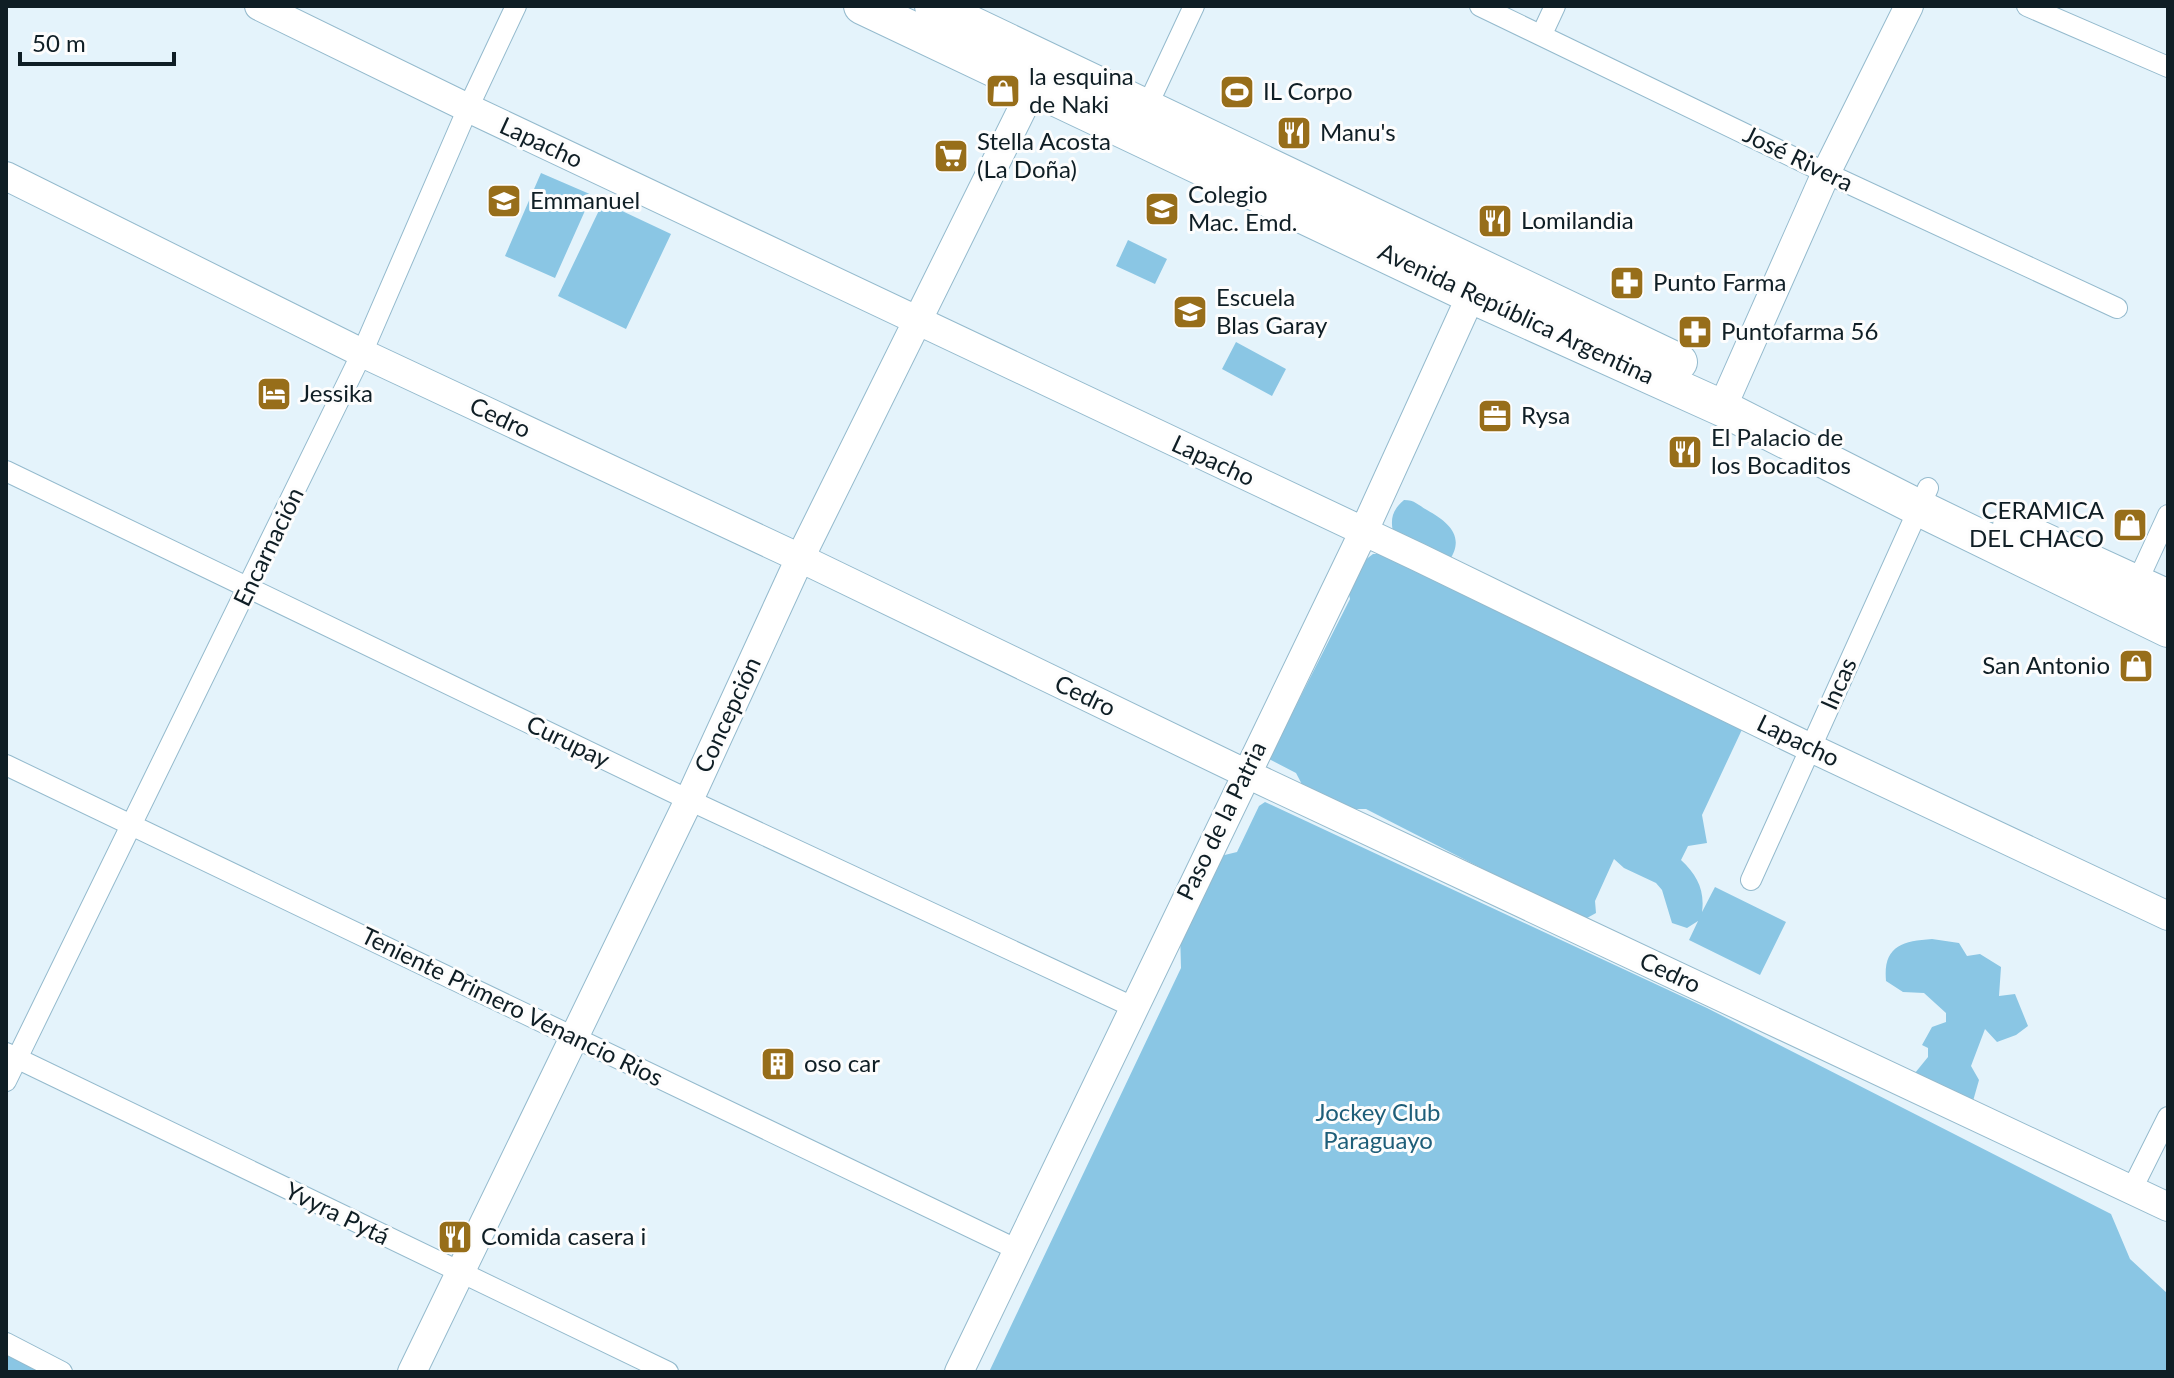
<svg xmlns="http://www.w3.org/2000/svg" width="2174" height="1378" font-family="Lato,sans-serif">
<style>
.green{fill:#8ac6e4}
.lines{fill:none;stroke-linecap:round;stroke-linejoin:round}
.street-casing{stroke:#94bacd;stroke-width:22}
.secondary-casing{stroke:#94bacd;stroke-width:30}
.highway-casing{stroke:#94bacd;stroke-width:38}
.street{stroke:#fff;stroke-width:20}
.secondary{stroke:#fff;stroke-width:28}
.highway{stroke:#fff;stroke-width:36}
.labels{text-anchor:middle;stroke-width:6;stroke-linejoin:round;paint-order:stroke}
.poi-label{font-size:24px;fill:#0f1e25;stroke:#fdfdfd;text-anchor:start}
.street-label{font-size:24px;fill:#0f1e25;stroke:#fdfdfd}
.park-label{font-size:24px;fill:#1e5e79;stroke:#fdfdfd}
</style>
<rect width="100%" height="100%" fill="#e4f3fb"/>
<path class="green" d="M541,173l51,22 -37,83 -50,-22z
M603,202l68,32 -45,95 -68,-33z
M1128,240l39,19 -12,25 -39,-18z
M1236,342l50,27 -14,27 -50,-27z
M1404,500c11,0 14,5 23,10 21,12 39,26 22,51l-55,-25c-4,-15 -3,-25 10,-36z
M1373,554h17l356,167 -44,94 5,28 -19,3 -7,14c16,15 24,30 21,52l13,-25 71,35 -26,53 -71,-35 9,-19 -11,7 -15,-5 -10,-33 -6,-7 -32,-15 -10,-9 -19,42 1,12 -9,5 -32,-12 -189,-97h-14l-46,-17 -10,-19 -27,-14 81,-160 -1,-5 11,-30z
M1265,802l442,206 404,206 19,45 38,35v78h-1179l192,-404 -1,-36 24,-72 33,-8 22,-46z
M1932,939l27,4 8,13 13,-2 21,13 -2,29 16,-2 13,32 -12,9 -19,7 -12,-13 -14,37 8,14 -6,21 -58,-28 13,-16v-9l-6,-3 10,-18 14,-5v-9l-22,-20 -21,-1 -17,-11c-3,-34 15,-40 46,-42z
M6,1342l28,26 1,4h-29z"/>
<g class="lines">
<g class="street-casing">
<path id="street" d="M1480,6l346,167 291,135
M2027,6l141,61
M1542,34l13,-28
M1143,115l51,-109
M6,471l683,329 444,207
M2133,591l35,-76
M6,765l1012,485
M1751,880l177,-392
M6,1053l662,319
M6,1081l356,-728 106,-245 48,-102
M2132,1189l36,-72
M6,1343l56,29"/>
</g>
<g class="secondary-casing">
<path id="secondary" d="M259,6l209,102 950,449 393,191 357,168
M6,176l356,177 438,205 445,215 923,434
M1722,408l104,-235 83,-167
M412,1372l277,-572 111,-242 242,-489
M959,1372l404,-839 116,-255"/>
</g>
<g class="highway-casing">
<path id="highway" d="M862,6l609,289 251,113 195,99 251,122
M933,6l746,356
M2011,526l157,72"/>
</g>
<use href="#street" class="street"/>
<use href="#secondary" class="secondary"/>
<use href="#highway" class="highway"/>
</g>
<defs>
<g id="shop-square" transform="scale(1.8)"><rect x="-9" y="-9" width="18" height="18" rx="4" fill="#976e1a" stroke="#fdfdfd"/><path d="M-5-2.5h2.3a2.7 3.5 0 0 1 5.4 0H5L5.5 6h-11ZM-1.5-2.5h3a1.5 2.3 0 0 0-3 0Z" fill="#fff"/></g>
<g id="stadium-square" transform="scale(1.8)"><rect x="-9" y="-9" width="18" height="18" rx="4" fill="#976e1a" stroke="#fdfdfd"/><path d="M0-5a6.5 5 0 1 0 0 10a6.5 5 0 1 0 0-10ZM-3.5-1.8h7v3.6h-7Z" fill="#fff"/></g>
<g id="restaurant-square" transform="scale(1.8)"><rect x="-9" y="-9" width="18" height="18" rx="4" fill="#976e1a" stroke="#fdfdfd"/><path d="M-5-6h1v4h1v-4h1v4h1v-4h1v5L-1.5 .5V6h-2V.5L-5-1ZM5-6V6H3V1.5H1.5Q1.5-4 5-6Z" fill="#fff"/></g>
<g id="supermarket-square" transform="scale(1.8)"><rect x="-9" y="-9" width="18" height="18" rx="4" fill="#976e1a" stroke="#fdfdfd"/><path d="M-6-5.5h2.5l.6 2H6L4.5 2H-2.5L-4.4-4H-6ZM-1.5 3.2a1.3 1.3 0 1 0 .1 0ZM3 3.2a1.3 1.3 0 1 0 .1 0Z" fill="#fff"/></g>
<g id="school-square" transform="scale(1.8)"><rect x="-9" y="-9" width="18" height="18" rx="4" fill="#976e1a" stroke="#fdfdfd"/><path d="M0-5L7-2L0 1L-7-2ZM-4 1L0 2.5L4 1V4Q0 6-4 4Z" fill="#fff"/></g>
<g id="pharmacy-square" transform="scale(1.8)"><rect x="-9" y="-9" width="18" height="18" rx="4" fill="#976e1a" stroke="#fdfdfd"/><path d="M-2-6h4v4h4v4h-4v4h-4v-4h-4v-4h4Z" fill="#fff"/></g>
<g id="hotel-square" transform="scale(1.8)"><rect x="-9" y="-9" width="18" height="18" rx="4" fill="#976e1a" stroke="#fdfdfd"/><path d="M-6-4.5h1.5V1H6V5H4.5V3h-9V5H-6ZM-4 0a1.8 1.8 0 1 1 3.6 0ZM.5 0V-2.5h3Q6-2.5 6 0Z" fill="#fff"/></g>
<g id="office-square" transform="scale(1.8)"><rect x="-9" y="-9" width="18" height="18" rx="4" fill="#976e1a" stroke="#fdfdfd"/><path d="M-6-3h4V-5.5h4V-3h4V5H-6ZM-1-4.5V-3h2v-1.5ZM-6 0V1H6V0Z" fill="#fff"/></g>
<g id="building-square" transform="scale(1.8)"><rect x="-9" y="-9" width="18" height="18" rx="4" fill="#976e1a" stroke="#fdfdfd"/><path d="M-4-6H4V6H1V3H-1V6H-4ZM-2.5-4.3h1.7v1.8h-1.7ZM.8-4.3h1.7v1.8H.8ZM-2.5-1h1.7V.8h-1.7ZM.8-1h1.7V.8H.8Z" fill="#fff"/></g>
</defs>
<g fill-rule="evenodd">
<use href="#shop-square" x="1003" y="91"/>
<use href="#stadium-square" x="1237" y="92"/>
<use href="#restaurant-square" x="1294" y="133"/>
<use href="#supermarket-square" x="951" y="156"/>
<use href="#school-square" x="504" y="201"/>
<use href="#school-square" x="1162" y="209"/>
<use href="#restaurant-square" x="1495" y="221"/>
<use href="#pharmacy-square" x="1627" y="283"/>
<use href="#school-square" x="1190" y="312"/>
<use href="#pharmacy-square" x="1695" y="332"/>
<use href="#hotel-square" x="274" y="394"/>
<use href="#office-square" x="1495" y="416"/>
<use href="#restaurant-square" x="1685" y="452"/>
<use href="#shop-square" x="2130" y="525"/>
<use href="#shop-square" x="2136" y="666"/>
<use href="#building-square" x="778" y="1064"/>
<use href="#restaurant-square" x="455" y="1237"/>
</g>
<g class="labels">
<g class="poi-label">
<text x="1029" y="85">la esquina<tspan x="1029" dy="28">de Naki</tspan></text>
<text x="1263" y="100">IL Corpo</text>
<text x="1320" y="141">Manu's</text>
<text x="977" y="150">Stella Acosta<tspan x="977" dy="28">(La Doña)</tspan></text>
<text x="1188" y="203">Colegio<tspan x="1188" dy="28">Mac. Emd.</tspan></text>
<text x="530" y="209">Emmanuel</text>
<text x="1521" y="229">Lomilandia</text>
<text x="1653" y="291">Punto Farma</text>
<text x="1216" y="306">Escuela<tspan x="1216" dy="28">Blas Garay</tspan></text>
<text x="1721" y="340">Puntofarma 56</text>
<text x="300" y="402">Jessika</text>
<text x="1521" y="424">Rysa</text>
<text x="1711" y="446">El Palacio de<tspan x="1711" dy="28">los Bocaditos</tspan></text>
<text x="2104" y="519" text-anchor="end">CERAMICA<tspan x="2104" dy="28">DEL CHACO</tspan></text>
<text x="2110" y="674" text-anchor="end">San Antonio</text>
<text x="804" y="1072">oso car</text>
<text x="481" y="1245">Comida casera i</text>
</g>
<g class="street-label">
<text transform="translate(541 143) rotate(25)" y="8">Lapacho</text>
<text transform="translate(1798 159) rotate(26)" y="8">José Rivera</text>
<text transform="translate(1516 314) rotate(25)" y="8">Avenida República Argentina</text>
<text transform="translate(500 418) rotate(25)" y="8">Cedro</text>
<text transform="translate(1213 461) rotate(25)" y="8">Lapacho</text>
<text transform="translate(269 547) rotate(-64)" y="8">Encarnación</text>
<text transform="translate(1839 684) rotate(-66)" y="8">Incas</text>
<text transform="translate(1085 696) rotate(26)" y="8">Cedro</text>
<text transform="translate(728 715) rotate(-65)" y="8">Concepción</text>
<text transform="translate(1798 741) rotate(26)" y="8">Lapacho</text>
<text transform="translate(568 742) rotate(26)" y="8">Curupay</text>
<text transform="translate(1222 821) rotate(-64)" y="8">Paso de la Patria</text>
<text transform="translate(1670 973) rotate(25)" y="8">Cedro</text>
<text transform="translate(512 1007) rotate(26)" y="8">Teniente Primero Venancio Rios</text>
<text transform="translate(337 1214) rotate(26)" y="8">Yvyra Pytá</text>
</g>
<g class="park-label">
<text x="1378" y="1121">Jockey Club<tspan x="1378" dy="28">Paraguayo</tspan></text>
</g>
</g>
<rect width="2174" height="1378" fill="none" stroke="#0f1e25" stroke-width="16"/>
<path d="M20 52v12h154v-12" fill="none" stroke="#0f1e25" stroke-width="4"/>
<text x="32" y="52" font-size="24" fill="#0f1e25" stroke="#fdfdfd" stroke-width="6" paint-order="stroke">50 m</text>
</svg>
